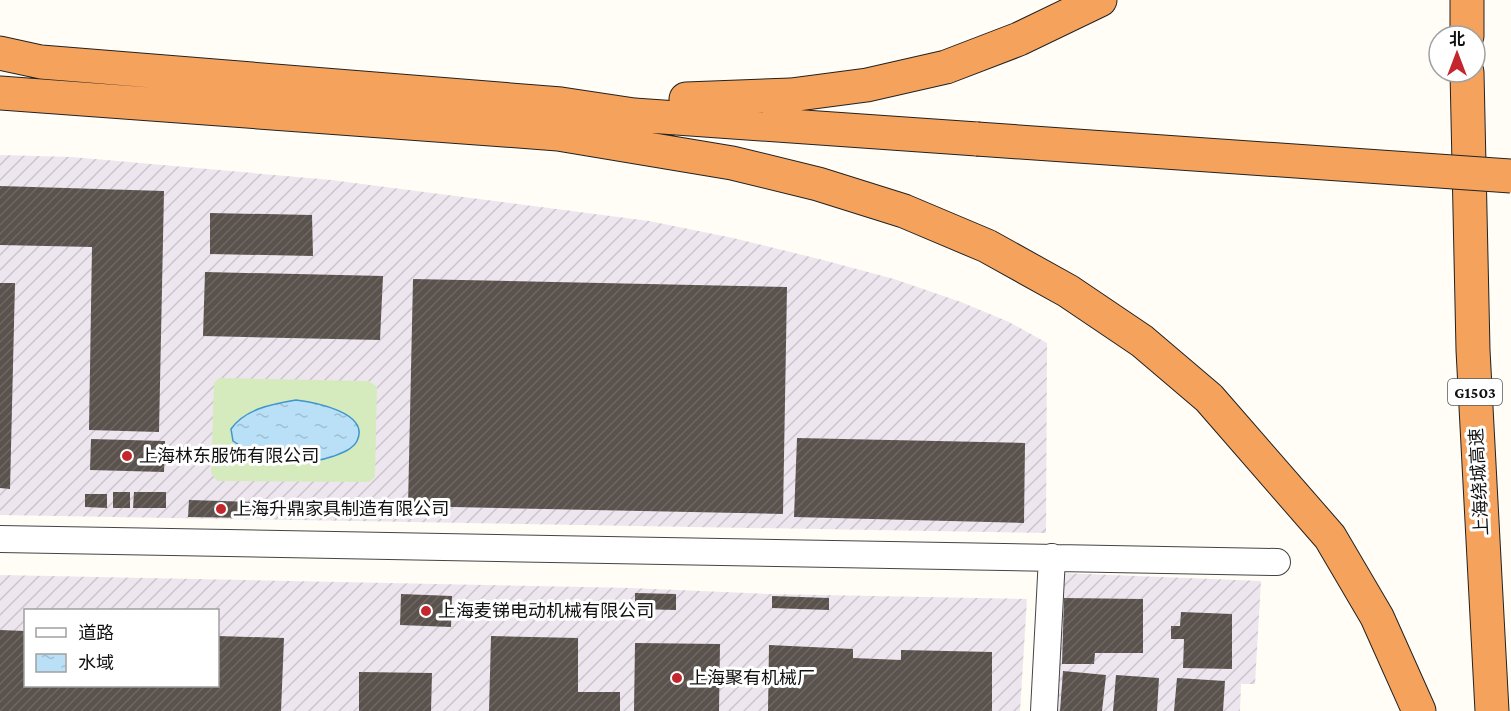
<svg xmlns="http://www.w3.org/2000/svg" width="1511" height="711" font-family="'Crimson Pro','Noto Sans SC',serif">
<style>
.industrial{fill:url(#industrial-furrows);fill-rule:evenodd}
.grass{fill:#d5ebbd}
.water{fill:url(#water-ripples);stroke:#3f96cf;stroke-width:1.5}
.building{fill:url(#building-hatch)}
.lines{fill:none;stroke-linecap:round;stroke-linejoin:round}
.street-casing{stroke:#444;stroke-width:28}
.highway-casing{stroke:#222;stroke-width:35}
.street{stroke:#fff;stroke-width:26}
.highway{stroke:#f5a25d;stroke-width:33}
.highway-bridge-casing{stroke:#222;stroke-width:35;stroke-linecap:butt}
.highway-bridge{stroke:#f5a25d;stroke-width:33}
.poi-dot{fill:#c4262e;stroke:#fff;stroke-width:2}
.labels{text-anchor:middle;stroke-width:6;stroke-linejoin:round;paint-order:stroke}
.shield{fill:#fff;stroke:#585858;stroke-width:1.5}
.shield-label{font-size:16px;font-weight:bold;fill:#111}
.poi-label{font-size:18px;fill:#111;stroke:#fff;text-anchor:start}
.street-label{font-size:18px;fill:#111;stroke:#fff}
</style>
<defs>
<pattern id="industrial-furrows" width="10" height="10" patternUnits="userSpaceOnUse" patternTransform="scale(1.5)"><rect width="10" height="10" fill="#eee6ef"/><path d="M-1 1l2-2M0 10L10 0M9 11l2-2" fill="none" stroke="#cbc4cc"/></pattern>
<pattern id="water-ripples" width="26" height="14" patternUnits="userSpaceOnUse" patternTransform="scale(1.5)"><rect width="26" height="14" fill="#b9e0f7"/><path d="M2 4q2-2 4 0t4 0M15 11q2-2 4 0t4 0" fill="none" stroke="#9ebfd3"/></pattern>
<pattern id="building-hatch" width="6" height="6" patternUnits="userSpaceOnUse" patternTransform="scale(1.5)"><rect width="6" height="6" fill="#5a524d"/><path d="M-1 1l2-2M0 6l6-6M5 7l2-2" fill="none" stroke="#6d6662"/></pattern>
</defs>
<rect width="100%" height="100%" fill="#fffdf5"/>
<path class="industrial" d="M0,155l72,2 259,23 318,41 84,17 90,22 71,19 67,23 48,20 38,21 -1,190 -1046,-18z
M1062,573l199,8 -6,103h-14l-1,27h-184z
M0,575l632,13 136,6 259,5 -7,112h-1020zM26,610h192v76h-192z"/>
<path class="grass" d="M219,378l150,3 8,6 -2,90 -6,5 -152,-1 -6,-8 3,-90z"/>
<path class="water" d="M296,400c16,2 75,12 61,41 -4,8 -15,12 -23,15 -35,12 -71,7 -101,-15l-2,-12c14,-20 41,-25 65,-29z"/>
<path class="building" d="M0,186l164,5 -5,241 -70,-2 3,-183 -92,-2z
M210,213l102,2 1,41 -103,-2z
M205,272l178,4 -3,64 -177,-4z
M413,279l374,8 -4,227 -375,-8z
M0,283h15l-5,206 -10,-1z
M797,438l228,5 -1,80 -230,-6z
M91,439l74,2 -1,31 -74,-2z
M113,492h17v16h-17z
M134,492h32v16h-33z
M85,494h22v14l-22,-1z
M189,500l65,2 -1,16 -65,-1z
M635,593l41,1v16l-41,-1z
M401,594l51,2 -1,31 -51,-2z
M772,596l57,2v12l-57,-2z
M1064,598l79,1v54h-48l-1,11h-32z
M1181,612l51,2v55l-49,-1 1,-29h-13v-13h9z
M0,630l26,1v55h192v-50l66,2 -3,73h-281z
M491,636l87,2v54h42v19h-131z
M635,643l85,1 -1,67h-85z
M769,645l84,4v9l48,2v-10l91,2v59h-224z
M1063,671l43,4 -4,36h-42z
M359,672l73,1 -1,38h-72z
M1116,675l43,3 -2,33h-44z
M1177,678l48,3 -2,30h-49z"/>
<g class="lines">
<g class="street-casing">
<path id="street" d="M0,539l1277,23
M1044,711l8,-154"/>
</g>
<g class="highway-casing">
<path id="highway" d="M1467,36v-36
M0,53l41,9 520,42 73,11 343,24
M1467,72l6,278 19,361
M0,93l558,41 174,29 86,21 86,27 83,35 81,45 74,50 67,57 121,139 47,80 42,94
M686,99l105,-4 76,-10 79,-18 73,-28 81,-39"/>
</g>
<use href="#street" class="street"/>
<use href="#highway" class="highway"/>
<g class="highway-bridge-casing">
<path id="highway-bridge" d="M977,139l534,37"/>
</g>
<use href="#highway-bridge" class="highway-bridge"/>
</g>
<g class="poi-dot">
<circle cx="127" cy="456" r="6"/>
<circle cx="221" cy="509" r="6"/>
<circle cx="426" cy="611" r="6"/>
<circle cx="677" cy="678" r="6"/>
</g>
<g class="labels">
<rect class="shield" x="1448" y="379" width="54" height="26" rx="4.5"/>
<g class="shield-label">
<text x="1475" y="398">G1503</text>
</g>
<g class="poi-label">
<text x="139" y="462">上海林东服饰有限公司</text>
<text x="233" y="515">上海升鼎家具制造有限公司</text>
<text x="438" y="617">上海麦锑电动机械有限公司</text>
<text x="689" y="684">上海聚有机械厂</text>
</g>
<g class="street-label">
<text transform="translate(1479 482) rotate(-93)" y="6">上海绕城高速</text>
</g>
</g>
<rect x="24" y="609" width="195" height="78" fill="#ffffff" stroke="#a0a0a0" stroke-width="1.5"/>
<rect x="36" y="628" width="30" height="9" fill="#ffffff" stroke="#a0a0a0" stroke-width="1.5"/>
<text x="78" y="639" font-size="18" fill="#111111">道路</text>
<rect x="36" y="654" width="30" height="18" fill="url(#water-ripples)" stroke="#a0a0a0" stroke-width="1.5"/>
<text x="78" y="669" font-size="18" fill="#111111">水域</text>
<g transform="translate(1457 54)"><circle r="28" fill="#ffffff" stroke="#a0a0a0" stroke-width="1.5"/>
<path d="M0-4.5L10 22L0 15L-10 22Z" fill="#c4262e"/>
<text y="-9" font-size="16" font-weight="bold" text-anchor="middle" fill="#111111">北</text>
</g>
</svg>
